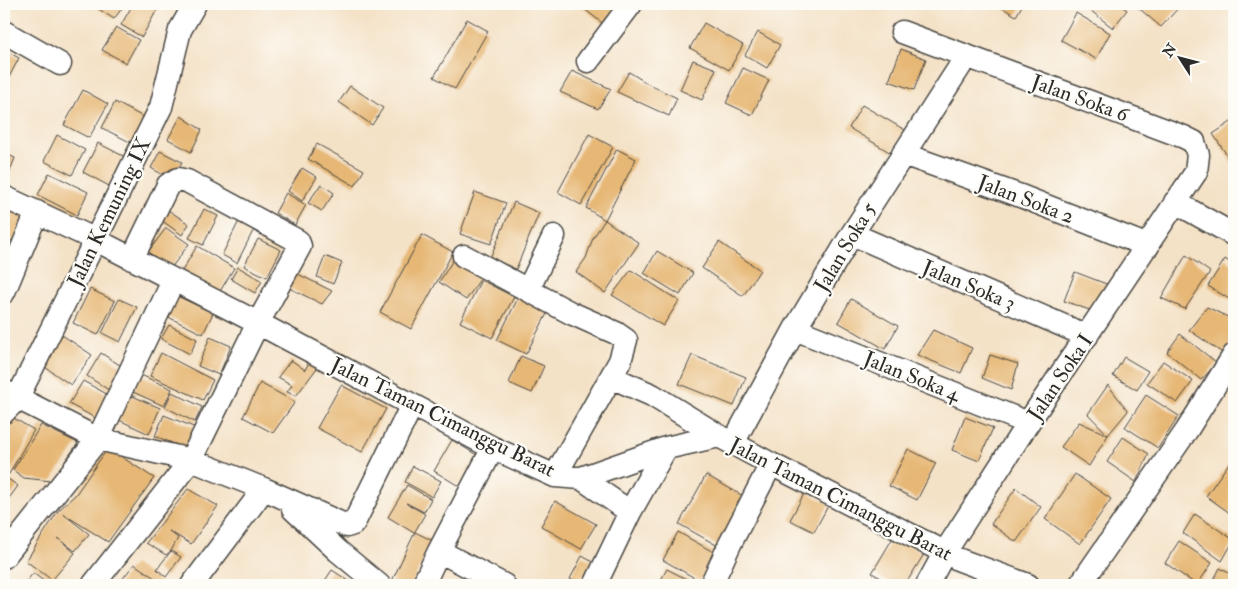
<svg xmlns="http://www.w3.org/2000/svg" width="1238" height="589" font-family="'IM FELL Double Pica',serif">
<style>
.building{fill:#e6b775}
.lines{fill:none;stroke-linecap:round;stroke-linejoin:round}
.minor-casing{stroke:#494642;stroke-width:25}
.minor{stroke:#fff;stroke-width:22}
.labels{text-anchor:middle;stroke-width:4.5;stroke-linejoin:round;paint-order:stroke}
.street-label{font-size:21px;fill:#2b2b2b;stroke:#fdfcf7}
</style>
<rect width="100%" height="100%" fill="#fdfcf7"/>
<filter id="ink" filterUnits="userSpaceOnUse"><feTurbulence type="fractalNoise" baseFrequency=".02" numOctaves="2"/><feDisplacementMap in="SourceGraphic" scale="10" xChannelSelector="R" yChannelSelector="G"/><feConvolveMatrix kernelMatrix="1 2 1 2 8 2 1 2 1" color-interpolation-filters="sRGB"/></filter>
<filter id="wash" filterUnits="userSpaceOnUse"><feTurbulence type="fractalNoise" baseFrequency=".0096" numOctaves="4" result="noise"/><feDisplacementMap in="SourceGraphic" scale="20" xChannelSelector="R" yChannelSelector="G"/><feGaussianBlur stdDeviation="1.12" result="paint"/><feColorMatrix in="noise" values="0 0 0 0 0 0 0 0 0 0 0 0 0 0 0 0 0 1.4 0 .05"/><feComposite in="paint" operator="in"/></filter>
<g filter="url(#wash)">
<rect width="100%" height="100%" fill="#f4e2c7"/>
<g id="blocks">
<path class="building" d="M91,4h34l-11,15z
M133,4h23l3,2 -17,31 -21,-12z
M578,4h46l-18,22z
M996,4h27l-7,12z
M1088,4h31l8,6 -14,18 -27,-21z
M1134,4h44l2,2 -19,21z
M1076,13l34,20 -14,26 -35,-19z
M467,19l21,12 -33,58 -21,-12z
M704,23l39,22 -14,25 -39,-22z
M116,27l23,13 -13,23 -24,-13z
M758,32l22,13 -13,23 -22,-13z
M901,49l25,10 -12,31 -25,-9z
M6,51l13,7 -13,25 -2,-1v-26z
M693,60l23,9 -14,31 -22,-10z
M743,68l26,12 -17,35 -26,-12z
M572,71l39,18 -13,20 -38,-17z
M629,72l21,13 27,13 -8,18 -52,-24z
M350,86l33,22 -11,17 -33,-23z
M83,90l25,14 -19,34 -25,-13z
M115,102l30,16 -13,25 -30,-15z
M862,105l43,25 -14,23 -42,-25z
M181,116l21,14 -11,22 -23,-13z
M1234,120v46l-21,-32z
M589,134l24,13 -32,58 -23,-13z
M57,135l28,15 -13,25 -28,-14z
M98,143l27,14 -16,29 -26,-14z
M317,144l47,26 -9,16 -47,-27z
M617,149l19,10 -31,61 -19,-12z
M160,151l22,11 -10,18 -21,-12z
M4,153l11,5 -11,28z
M302,168l15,9 -15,24 -14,-10z
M49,173l39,19 -11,23 -39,-20z
M321,184l13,9 -12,18 -14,-8z
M475,192l31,11 -15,41 -31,-10z
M286,193l20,12 -11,20 -20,-12z
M514,202l25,11 -23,56 -26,-11z
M4,205l22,10 -12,27 -10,-5z
M204,209l14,7 -15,29 -14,-7z
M168,210l21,14 -7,11 -21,-15z
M605,220l34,23 -34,50 -29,-21 10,-14 7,-20z
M239,221l15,8 -17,34 -15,-8z
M166,228l23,16 -18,24 -23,-16z
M422,235l31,17 -42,77 -31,-17z
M258,239l23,11 -14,27 -23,-11z
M719,242l41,28 -17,26 -41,-28z
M197,246l37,22 -15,25 -37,-22z
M657,251l36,22 -13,22 -36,-22z
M1186,255l24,17 -25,37 -24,-11z
M325,256l17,7 -9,21 -16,-7z
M455,257l28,18 -17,25 -27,-18z
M1225,259l9,6v37l-26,-16z
M238,267l24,14 -7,12 -24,-14z
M631,270l48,31 -16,25 -51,-31z
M294,272l38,19 -10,13 -35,-17z
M1075,272l34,13 -11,28 -34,-12z
M481,280l33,17 -22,41 -32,-16z
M90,289l25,12 -17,34 -25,-12z
M521,292l30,14 -25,48 -29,-14z
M175,295l38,18 -10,21 -37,-18z
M119,299l18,8 -17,35 -18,-9z
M851,299l47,27 -13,23 -47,-27z
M1207,307l27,13v19l-10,15 -35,-24z
M169,325l28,14 -7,15 -29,-15z
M933,330l39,18 -11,25 -44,-18z
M1180,334l37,29 -16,17 -34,-28z
M62,335l30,20 -21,30 -29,-20z
M210,337l21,9 -12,29 -21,-9z
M101,353l25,16 -14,23 -25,-16z
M161,353l52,27 -10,20 -53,-24z
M692,355l54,22 -12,29 -55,-22z
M990,355l28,9 -7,26 -29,-12z
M521,356l23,10 -12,27 -23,-10z
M1124,357l24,14 -11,19 -24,-14z
M291,360l14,10 4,-8 8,6 -21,28 -9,-4 5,-7 -14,-8z
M1163,361l30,20 -16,22 -30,-20z
M141,375l31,14 -8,17 -31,-14z
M83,381l31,17 -13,23 -32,-17z
M260,383l35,19 -22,31 -30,-16z
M341,385l45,24 -24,43 -45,-24z
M1108,385l20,26 -20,24 -20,-21z
M172,392l30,15 -7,15 -30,-15z
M128,394l32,14 -11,26 -32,-15z
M1146,395l33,21 -21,32 -33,-21z
M164,415l32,13 -9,21 -32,-13z
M10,416l24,14 -25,44 -5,-3v-43z
M965,417l28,11 -14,33 -27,-11z
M1079,422l29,13 -19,31 -28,-19z
M41,425l37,18 -27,38 -27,-3 -11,-8z
M1123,437l26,17 -13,28 -29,-20z
M452,440l28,17 -18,31 -28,-17z
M108,448l46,30 -46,64 -46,-29 27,21 -14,17 -17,-13 17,15 -23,27 -26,-19 32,-50 18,-17z
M908,449l28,14 -19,37 -28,-14z
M1229,463l5,4v49l-28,-20z
M413,466l28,15 -9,16 -27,-15z
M1075,474l36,25 -31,45 -35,-25z
M706,475l39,22 -27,49 -39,-22z
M4,476l14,10 -14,19z
M407,485l24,14 -7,13 -18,-9 19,11 -11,19 -26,-16z
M1016,488l25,19 -25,35 -25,-18z
M188,489l30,17 -27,38 -22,-13 9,7 -7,13 10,6 -15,20 -9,-8 14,-18 -5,4 -20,-12z
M805,492l24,12 -15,28 -24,-12z
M555,501l41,23 -15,25 -40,-23z
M1195,514l39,26 -12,21 -39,-28z
M415,532l18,9 -22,44h-15l-5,-2z
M678,532l37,21 -15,28 -37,-21z
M894,536l30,18 -19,31h-12l-21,-12z
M1179,541l33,22 -15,22 -32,-22z
M582,556l20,11 -9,18h-11l-12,-6z
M134,564l28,19 -2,2h-42z
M1220,568l14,8v9h-23z
M667,569l31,16h-40z
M332,570l23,15h-33z
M33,573l16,12h-25z"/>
</g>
</g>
<g filter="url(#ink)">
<use href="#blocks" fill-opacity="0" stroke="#494642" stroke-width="1"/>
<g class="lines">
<g class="minor-casing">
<path id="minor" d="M4,32l56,32
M902,32l282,105 10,5 4,13 -2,17 -168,251 -83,129 -18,33
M588,61l43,-57
M903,154l115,41 130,51
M4,197l90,42 164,84 235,125 62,28 26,2 85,-30 53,-12 52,28 189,96 68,25
M1175,202l59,33
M852,234l235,102
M464,256l107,57 45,20 10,7 -6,21 -65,115
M528,290l26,-54
M4,292l33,-80
M795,329l233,94
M611,377l41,18 67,41
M4,391l94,48 93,21 73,29 83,37 6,-2 3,-5 56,-114
M4,412l13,-13 144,-292 19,-77 15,-26
M733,443l62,-114 57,-95 114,-177
M581,478l49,34
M293,509l45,42 41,34
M439,551l65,34
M4,557l94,-118 75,-158
M93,585l98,-125 67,-137 42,-77 -2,-5 -111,-60 -9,-2 -10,6 -36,74
M192,585l72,-96
M423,585l16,-34 54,-103
M595,585l35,-73 36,-64
M711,585l19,-41 41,-80
M1080,585l107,-155 47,-75"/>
</g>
<use href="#minor" class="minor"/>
</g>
</g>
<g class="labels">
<g class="street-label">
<text transform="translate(1080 98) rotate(20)" y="7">Jalan Soka 6</text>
<text transform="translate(1026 199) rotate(21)" y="7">Jalan Soka 2</text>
<text transform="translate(109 212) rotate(-64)" y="7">Jalan Kemuning IX</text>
<text transform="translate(845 247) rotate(-59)" y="7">Jalan Soka 5</text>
<text transform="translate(969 285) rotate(23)" y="7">Jalan Soka 3</text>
<text transform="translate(912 376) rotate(22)" y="7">Jalan Soka 4</text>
<text transform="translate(1060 377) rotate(-56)" y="7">Jalan Soka I</text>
<text transform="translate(443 417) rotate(26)" y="7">Jalan Taman Cimanggu Barat</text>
<text transform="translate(841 499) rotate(27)" y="7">Jalan Taman Cimanggu Barat</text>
</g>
</g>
<rect width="1238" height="589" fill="none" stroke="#fdfcf7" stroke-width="20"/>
<g transform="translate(1180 58) rotate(306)" stroke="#fdfcf7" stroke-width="4" paint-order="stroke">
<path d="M0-4L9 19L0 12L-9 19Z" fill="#2b2b2b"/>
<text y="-8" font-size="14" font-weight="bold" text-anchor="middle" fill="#2b2b2b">N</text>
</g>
</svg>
